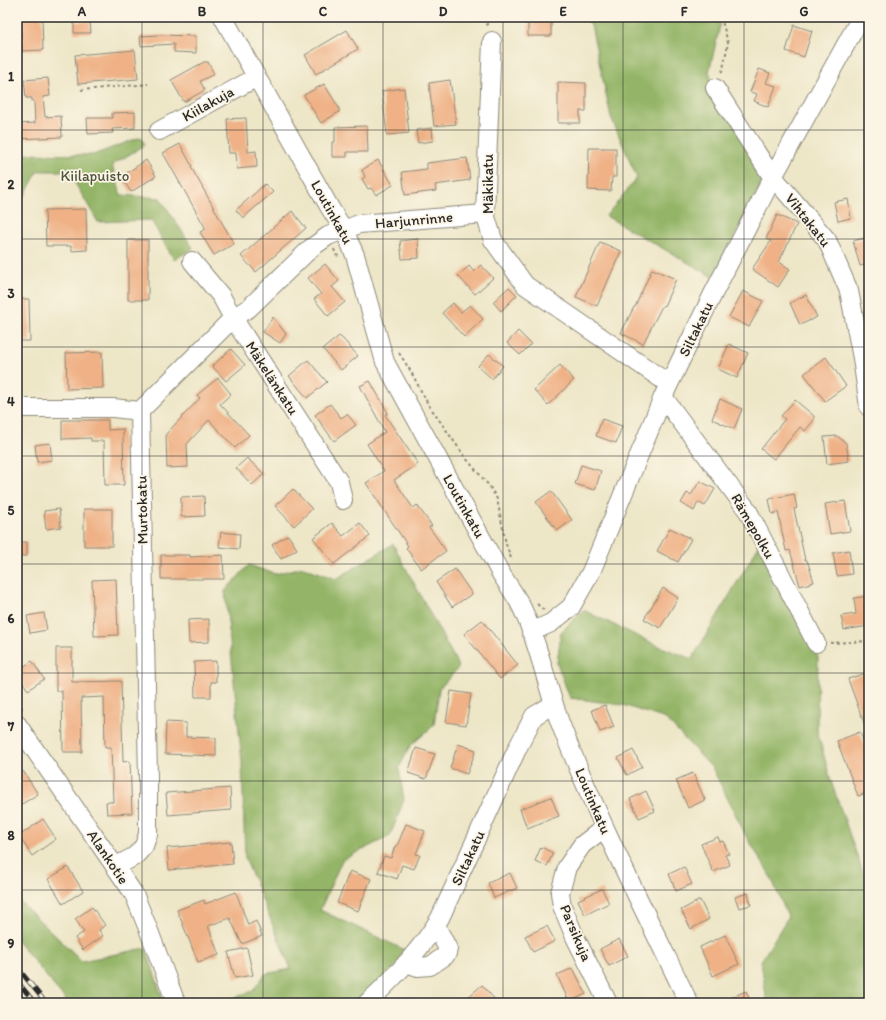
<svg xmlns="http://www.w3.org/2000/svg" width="886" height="1020" font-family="Itim,sans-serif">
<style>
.forest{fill:#94b568;stroke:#60704a}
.building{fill:#efb185}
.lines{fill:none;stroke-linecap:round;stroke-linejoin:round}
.minor-casing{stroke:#8c8879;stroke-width:20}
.path{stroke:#8c8879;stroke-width:2;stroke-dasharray:3 3;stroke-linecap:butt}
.minor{stroke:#fff;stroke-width:18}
.rail-casing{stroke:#2b2b2b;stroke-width:4.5}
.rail{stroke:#fcf5e5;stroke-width:3;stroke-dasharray:9;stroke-linecap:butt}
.grid{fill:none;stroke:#2b2b2b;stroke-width:1;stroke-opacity:0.55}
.labels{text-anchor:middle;stroke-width:3.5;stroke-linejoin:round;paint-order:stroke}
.street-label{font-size:15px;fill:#2b2b2b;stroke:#fcf5e5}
.park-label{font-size:15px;fill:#4f553e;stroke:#fcf5e5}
.neatline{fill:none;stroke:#2b2b2b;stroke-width:1.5}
.grid-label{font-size:13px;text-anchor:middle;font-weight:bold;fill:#2b2b2b}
</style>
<rect width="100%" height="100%" fill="#fcf5e5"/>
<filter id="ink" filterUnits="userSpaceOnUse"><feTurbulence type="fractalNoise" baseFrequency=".025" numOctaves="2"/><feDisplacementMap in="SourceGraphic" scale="8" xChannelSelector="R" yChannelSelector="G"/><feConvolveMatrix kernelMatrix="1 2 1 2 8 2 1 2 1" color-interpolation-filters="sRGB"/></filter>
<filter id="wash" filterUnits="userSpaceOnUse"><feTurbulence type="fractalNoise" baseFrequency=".012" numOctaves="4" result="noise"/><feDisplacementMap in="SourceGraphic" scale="16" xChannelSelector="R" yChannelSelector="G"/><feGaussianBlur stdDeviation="0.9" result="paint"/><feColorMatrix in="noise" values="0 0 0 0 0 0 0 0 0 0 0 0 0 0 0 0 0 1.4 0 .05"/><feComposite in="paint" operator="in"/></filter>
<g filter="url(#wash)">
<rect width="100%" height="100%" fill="#ede6c7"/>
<path class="forest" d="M585,17h137l-13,55 6,16 53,83 -55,106 -107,-61 31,-38 -26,-61 -20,-92z
M141,137l4,8 -33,20 9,30 39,3 33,50 -19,12 -23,-40 -53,2 -30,-51h-30l-21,38v-55l76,1z
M393,544l66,123 -20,22 -5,36 -24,21 -11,22 5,32 -14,36 -48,24 -22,50 89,42 -37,38 -16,13h-136l33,-12 12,-17 26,-5 -46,-111 -3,-96 -17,-171 24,-26 26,9 28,-7 33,12z
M759,545l59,112 -1,74 14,50 38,109v113h-102l-6,-42 27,-44 -18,-42 -24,-39 -33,-67 -47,-50 -43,-14 -53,-7 -13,-35 4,-31 22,-22 71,34 38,15z
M17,899l65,62 64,-13 18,55h-96l-51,-63z"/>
<g id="blocks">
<path class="building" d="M20,17h22l1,33 -21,1z
M528,17h23v19h-23z
M90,21l1,12h-17v-11z
M794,25l18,6 -8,26 -18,-6z
M347,30l11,19 -42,25 -11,-19z
M159,35l37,1v17l-22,-1v-8l-33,2 -1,-10z
M135,50l3,29 -60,5 -3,-29z
M204,62h4l6,12 -14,7 5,9 -21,12 -13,-22z
M759,69l11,4 -4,10 10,3 -8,21 -14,-6 3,-7 -7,-2z
M48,78l2,18 -7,1 2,20 16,-1 1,21 -45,2v-15l18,-1 -1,-22h-2v-3h-6l-2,-18z
M450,80l6,44 -22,2 -5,-43z
M558,82l28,1v28h-6v12h-22z
M324,84l15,24v4l-18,11 -17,-28z
M404,88l5,45 -22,2 -5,-44z
M135,112v16l-23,1 1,4 -25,1 -1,-16h25v-5z
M246,118l2,34 8,-1 1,16 -20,2 -1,-16h-7l-2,-34z
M367,126l1,26h-21v5h-15v-15h3v-15z
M432,128l1,13 -15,2 -2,-13z
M180,144l12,22 -1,1 43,77 -20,11 -14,-23 6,-3 -43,-76z
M589,148h27v29h-4l-1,14 -23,-1z
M467,158l3,22 -35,5 1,6 -31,4 -3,-23 25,-3v-6z
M146,160l10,16 -25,16 -10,-15z
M378,160l15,25 -17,10 -5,-7 -3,1 -6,-10 3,-2 -3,-7z
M265,184l8,8 -30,26 -7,-8z
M848,199l3,19 -13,3 -4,-19z
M86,209l1,41 -16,1v-5h-25l-1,-36z
M292,211l14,17 -50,44 -15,-16z
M777,215l20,9 -18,38 11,7 -12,18 -26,-18 19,-28 -5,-2z
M869,237v27l-9,2 -7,-25z
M418,239l1,19 -17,1 -2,-18z
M128,240h20v60h-20z
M600,242l21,9 -24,55 -21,-9z
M325,264l14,17 -7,6 13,15 -17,14 -14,-17 7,-5 -13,-16z
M481,265l12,13 -18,16 -17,-18 11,-10 5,6z
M652,269l24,10 -12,27h-2l-19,38 -22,-11 13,-26h1z
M509,287l8,8 -16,16 -8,-9z
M743,291l20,10 -14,26 -20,-10z
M806,295l11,22 -17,8 -10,-22z
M17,299h12l1,42h-13z
M453,303l8,9 9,-7 13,14 -19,18 -22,-24z
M273,317l13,17 -6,9 -17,-11z
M518,331l13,13 -11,11 -13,-12z
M339,336l4,3 15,17 -17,14 -18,-21z
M729,344l19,9 -11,25 -19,-9z
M231,349l14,16 -19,16 -14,-15z
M102,352l1,36 -36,1 -1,-36z
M489,354l14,12 -11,13 -14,-13z
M826,357l20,29 -21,15 -21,-27z
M308,360l19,22 -20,16 -18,-22z
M560,365l14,15 -26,25 -14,-15z
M218,378l13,16 -11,10 29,31 -14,13 -26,-28 -22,24 1,23 -21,1 -1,-34 34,-36 -3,-3z
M370,381l18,32 -3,2 33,49 -24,16 19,28 4,-3 15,21 -3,1 17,24 -25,18 -15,-21 2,-2 -42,-63 18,-12 -17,-27 18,-12 -25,-46z
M720,399l22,10 -8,20 -22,-10z
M795,400l19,16v4l-9,11 -5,-4 -26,32 -13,-10 24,-30 -4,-3z
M330,404l11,14 6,-4 9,11 -22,16 -19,-26z
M602,419l20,7 -6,17 -20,-7z
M62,420h46v10l15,-1 1,56h-19l-1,-44h-13v-3l-29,1z
M837,436l9,7 3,18 -22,3 -3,-27z
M50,443l2,17 -15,2 -2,-17z
M247,458l17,16 -12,11 -16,-17z
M581,465l20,6 -6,19 -20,-6z
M700,481l15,8 -10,17 -7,-4 -4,9 -13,-8 6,-10 4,2z
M293,489l19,20 -18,17 -19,-20z
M551,491l21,29 -15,11 -21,-29z
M794,494l3,14 -3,1 11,51h2l7,22 -14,4 -10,-36 -4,1 -8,-39 -6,2 -3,-15z
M204,496l1,20 -24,1v-20z
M845,501l5,30 -20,3 -5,-30z
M59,509l2,18 -15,2 -2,-18z
M84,509h28v37h-28z
M332,523l11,13 17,-13 10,13 -36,28 -21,-26z
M670,528l21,11 -13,23 -21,-11z
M221,532l19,2 -1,15 -20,-2z
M288,535l9,14 -16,10 -9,-14z
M17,542h10v14h-10z
M849,550l3,24 -15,2 -4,-23z
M161,555h29v2l33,-2 1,24h-63z
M455,569l17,25 -20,13 -16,-25z
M116,579l2,56 -24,1 -2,-56z
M663,588l15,10 -18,30 -16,-9z
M869,596v30l-25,4 -3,-14 15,-2 -2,-16z
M44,613l3,17 -17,3 -3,-17z
M209,619v23l-20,1 -1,-23z
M482,620l36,45 -18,14 -36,-45z
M56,648h16v34l49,-1 2,81 7,-1 2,52 -25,1 -1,-12h7l-2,-55h-6l-1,-50 -23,1 1,54h-19l-1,-61h-6z
M32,661l12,18 -16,11 -11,-16v-3z
M216,661v21h-5v15h-16l-1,-35z
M869,672v62h-1l-20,-55z
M451,691l20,3 -5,31 -20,-3z
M605,705l9,22 -14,5 -8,-22z
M166,722l20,1v14l30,1v18l-51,-2z
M860,732l9,24v36l-11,4 -21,-55z
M458,744l18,6 -9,24 -17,-6z
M416,748l19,6 -9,25 -18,-6z
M633,750l9,17 -15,8 -9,-17z
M23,771l15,23 -21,13v-32z
M693,773l12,27 -17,8 -12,-28z
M230,788l1,22 -63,5 -2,-22z
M646,791l9,20 -16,7 -9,-19z
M551,797l8,19 -32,12 -7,-19z
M43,819l13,20 -24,17 -13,-20z
M406,824l19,7 -9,23 4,1 -6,14 -12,-4 -5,14 -19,-7 6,-16 7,2 4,-12h2z
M718,837l2,5 3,-1 6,13 -4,1 5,10 -17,7 -12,-28z
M231,842l2,22 -64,6 -2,-22z
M541,847l12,6 -6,13 -12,-5z
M68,867l15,24 -20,13 -15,-25z
M684,867l8,17 -16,7 -7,-17z
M350,871l21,8 -13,32 -21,-8z
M510,873l7,15 -23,10 -6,-15z
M602,889l7,14 -24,12 -7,-15z
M236,892l12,33 8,-4 6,15 -20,8 -12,-26 -22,8 11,29 -21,7 -21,-52 27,-10 1,4z
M748,893l3,12 -12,3 -4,-11z
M700,900l9,19 -18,10 -10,-19z
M92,907l13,18 -6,5 4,6 -20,14 -8,-12 9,-6 -9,-13z
M547,926l8,15 -22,11 -8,-16z
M725,935l14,29 -26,12 -13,-29z
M619,939l9,17 -19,10 -9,-17z
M247,948l6,27 -18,3 -7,-26z
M573,968l13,26 -17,8 -12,-27z
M482,985l16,18h-37z
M746,991l5,12h-34z"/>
</g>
</g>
<g filter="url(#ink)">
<use href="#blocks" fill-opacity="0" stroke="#8c8879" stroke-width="1"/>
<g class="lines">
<g class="minor-casing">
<path id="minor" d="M223,17l107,191 14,22 11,25 30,107 115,210c7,12 16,23 22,36 18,38 25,81 40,120 37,94 83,184 127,275
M492,41l-7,173 8,26 32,45 144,99
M715,88l54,84 58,68 22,51 13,67 7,49
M159,131l98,-54
M192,261l29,35 12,22 106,164 4,18
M663,397l85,114 68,132
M17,408h96l27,3
M531,632l20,-9 20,-16 20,-35 72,-175 6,-13 44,-90 60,-117 88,-160
M17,724l117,170 15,37 27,72
M604,828l-22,17 -15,22 -7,26 2,13 13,31 33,66
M115,867l20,-11 9,-10 4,-12v-58l-8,-365 93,-93 16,-10 62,-60 17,-12 31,-12 126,-10
M406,963l12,4 12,-1 15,-10 2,-3 1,-4 -12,-23
M367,1003c27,-25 54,-53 73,-85l78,-171 16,-31 20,-12"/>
</g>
<path class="path" d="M485,17l3,10
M721,17l7,26 -5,26 -2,5
M81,90l67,-6
M334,249l2,6 3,1
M399,353l11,17 18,34 23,33 14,20 25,30 7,12 9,45 6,17
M537,604l8,7
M830,643l39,-2
M17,702l6,8"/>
<use href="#minor" class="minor"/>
<g class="rail-casing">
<path id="rail" d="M17,967l29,36
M17,981l18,22
M17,993l8,10"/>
</g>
<use href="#rail" class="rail"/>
</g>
</g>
<path class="grid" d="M142,17v986M263,17v986M383,17v986M503,17v986M623,17v986M744,17v986M17,130h852M17,239h852M17,347h852M17,456h852M17,564h852M17,673h852M17,781h852M17,890h852"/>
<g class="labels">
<g class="street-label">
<text transform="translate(208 104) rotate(-29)" y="5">Kiilakuja</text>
<text transform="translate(488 184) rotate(-90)" y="5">Mäkikatu</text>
<text transform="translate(332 212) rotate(61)" y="5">Loutinkatu</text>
<text transform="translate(414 220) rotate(-5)" y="5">Harjunrinne</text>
<text transform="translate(808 220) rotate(52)" y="5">Vihtakatu</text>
<text transform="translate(696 329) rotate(-64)" y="5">Siltakatu</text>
<text transform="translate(272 378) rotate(57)" y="5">Mäkelänkatu</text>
<text transform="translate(464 506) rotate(61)" y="5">Loutinkatu</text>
<text transform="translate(142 510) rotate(-91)" y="5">Murtokatu</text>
<text transform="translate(753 526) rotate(60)" y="5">Rämepolku</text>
<text transform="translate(593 801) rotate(67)" y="5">Loutinkatu</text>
<text transform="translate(108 857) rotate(56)" y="5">Alankotie</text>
<text transform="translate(468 858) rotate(-65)" y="5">Siltakatu</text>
<text transform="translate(576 933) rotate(67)" y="5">Parsikuja</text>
</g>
<g class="park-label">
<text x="95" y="181">Kiilapuisto</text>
</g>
</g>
<rect width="886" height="1020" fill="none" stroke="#fcf5e5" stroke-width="44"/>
<rect x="22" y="22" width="842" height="976" class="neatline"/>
<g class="grid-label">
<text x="82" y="16">A</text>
<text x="202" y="16">B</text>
<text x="323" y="16">C</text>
<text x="443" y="16">D</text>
<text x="563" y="16">E</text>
<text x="684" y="16">F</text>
<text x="804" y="16">G</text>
<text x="11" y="81">1</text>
<text x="11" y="189">2</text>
<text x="11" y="298">3</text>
<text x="11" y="406">4</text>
<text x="11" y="515">5</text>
<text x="11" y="623">6</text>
<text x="11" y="731">7</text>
<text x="11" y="840">8</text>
<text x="11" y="948">9</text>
</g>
</svg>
